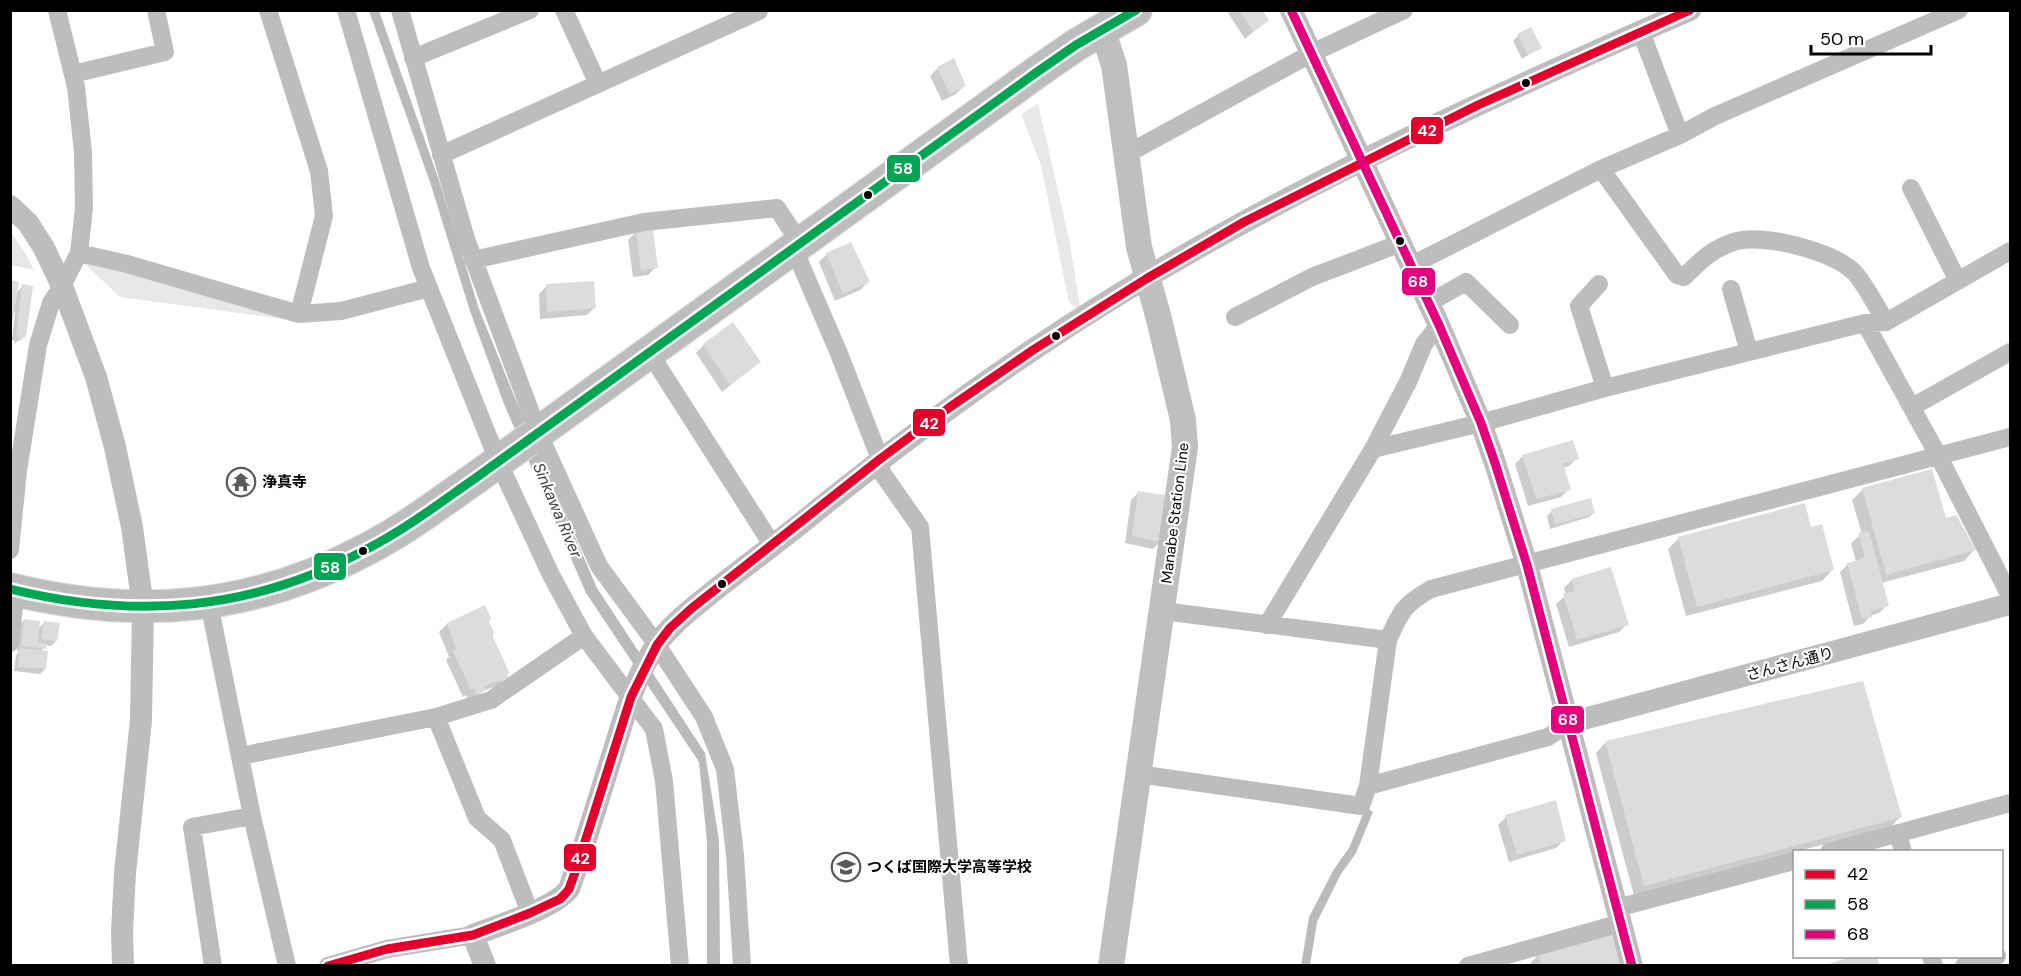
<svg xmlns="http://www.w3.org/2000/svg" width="2021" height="976" font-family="'DM Sans','Noto Sans JP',sans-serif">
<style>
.green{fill:#e8e8e8}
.water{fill:#bababa}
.shadow{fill:#0003}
.building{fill:#dcdcdc}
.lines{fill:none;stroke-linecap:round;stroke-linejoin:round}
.trunk-casing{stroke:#dbdbdb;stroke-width:34}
.minor{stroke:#bdbdbd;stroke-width:18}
.tertiary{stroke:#bdbdbd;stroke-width:22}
.secondary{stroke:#bfbfbf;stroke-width:26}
.trunk{stroke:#bdbdbd;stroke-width:32}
.bus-1-casing{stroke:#fff;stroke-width:14}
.bus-2-casing{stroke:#fff;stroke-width:14}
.bus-3-casing{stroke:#fff;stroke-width:14}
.bus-1{stroke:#e4002b;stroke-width:9}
.bus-2{stroke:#00a651;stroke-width:9}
.bus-3{stroke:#e5007d;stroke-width:9}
.bus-dot{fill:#000;stroke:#fff;stroke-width:2}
.labels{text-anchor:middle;stroke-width:4.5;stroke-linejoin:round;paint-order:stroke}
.poi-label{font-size:15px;font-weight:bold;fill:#000;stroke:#fff;text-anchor:start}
.street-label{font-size:15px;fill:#000;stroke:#fff}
.water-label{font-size:16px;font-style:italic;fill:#3e3e3e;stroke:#fff}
.line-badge{stroke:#fff;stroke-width:2}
.badge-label{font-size:16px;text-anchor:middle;font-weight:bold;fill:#fff}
</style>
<rect width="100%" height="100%" fill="#fff"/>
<path class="green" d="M1038,104l31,135 12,73 -12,-10 -28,-137 -20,-51z
M11,232l13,19 10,19 -23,-5z
M82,261l216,60 -178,-24z"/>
<path class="water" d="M369,11h10l60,169 40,129 36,89 82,190 108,165 14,87 1,125h-13v-123l-8,-80 -113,-169 -82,-189 -34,-93 -40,-129z
M1366,807l7,5 -17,41 -15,21 -24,48 -7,43 -9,1 8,-49 25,-48 15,-21z"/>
<path class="shadow" d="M1231,10h29l7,10 -22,19 -17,-26z
M1518,36l22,11 -18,12 -9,-18z
M938,68l26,18 -8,8 -14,7 -12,-25z
M636,232l20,35 -8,8 -15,2 -5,-37z
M827,254l41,28 -8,8 -25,11 -16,-39z
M23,286l2,50 -11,8 1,-3 -3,-1 3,-28 -2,-1 3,-18z
M547,286l48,21 -8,8 -47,4 -1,-25z
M704,345l55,17 -37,30 -26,-39z
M1523,456l54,2 -8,8 -6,2 6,21 -8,8 -33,9 -13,-42z
M1863,489l82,31 29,30 -10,11 -83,22 6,22 -8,8 -9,3 -7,8 -9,2 -14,-54 8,-8 8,-2 -5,-19 11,-9 -10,-34z
M1139,492l22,49 -8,8 -28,-6 6,-43z
M1552,511l42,1 -5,5 -39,12 -3,-13z
M1810,529l22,41 -10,11 -136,35 -18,-67 11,-11z
M1572,580l55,44 -8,8 -50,15 -13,-43 10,-9 -2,-7z
M484,607l8,31 14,39 -9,9 -14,5 -14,11 -3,-7 -3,2 -17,-37 3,-3 -10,-25 8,-8z
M24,620l14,9 6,-6 12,18 -5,5 -6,-1 -4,7 4,17 -5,5 -26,-3 2,-16 4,-4h-3l2,-25z
M1606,742l294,75 -10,11 -96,24v1l-160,43 -38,-143z
M1506,817l58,23 -8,8 -47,14 -11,-37z
M1538,955l83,11h-93z"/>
<path class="building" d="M1239,10h23l7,10 -15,12z
M1531,27l11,21 -14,7 -11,-21z
M954,58l12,28 -16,8 -13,-27z
M653,229l5,39 -17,2 -5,-39z
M851,242l19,40 -27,12 -17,-41z
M10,280l9,2 -7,43h-2z
M594,281l2,27 -49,4 -1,-28z
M22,284l11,2 -7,51 -3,-1v4l-5,-1 1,-3h-3z
M733,322l28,40 -31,23 -27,-41z
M1573,440l6,19 -16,4 8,27 -35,9 -14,-44z
M1932,469l14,49 10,-3 20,35 -90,25 -24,-87z
M1138,491l33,5 -9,46 -30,-6z
M1591,498l4,15 -40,12 -4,-16z
M1805,503l6,24 11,-3 12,46 -137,37 -19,-70z
M1869,531l20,75 -18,5 1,6 -10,2 -15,-56 18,-5 -7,-25z
M1611,567l18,58 -52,15 -14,-46 12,-3 -4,-12z
M485,605l6,13 -2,4 5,10 -1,5 16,35 -2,6 -23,8 2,4 -9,5 -3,-7 -3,2 -18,-39 3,-2 -9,-26z
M24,619l16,2 -2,22 9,1 -1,5 -25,-3z
M44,621l16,2 -3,18 -16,-2z
M20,648l28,3 -2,18 -28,-2z
M1863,681l39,136 -258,69 -39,-145z
M1556,800l10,41 -49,14 -12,-40z
M1613,933l9,33h-81l-3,-12z
M1853,956h24l2,10h-57z"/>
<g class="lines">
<g class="trunk-casing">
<path id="trunk" d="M10,589c126,31 242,22 357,-40 39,-20 74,-47 110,-72l560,-405 39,-27 60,-35"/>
</g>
<path class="minor" d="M268,10l51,161 5,45 -25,98
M346,10l75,258 77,193 53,114 33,61 70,93 10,52 16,185
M400,10l66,229 72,193 61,134 58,79 47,72 21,52 10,86 7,111
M564,10l34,74
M1641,32l39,103
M413,58l117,-48
M73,74l92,-22 -9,-42
M1127,154l185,-101 92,-43
M441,155l318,-144
M1601,169l76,106 7,2c16,-16 30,-30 53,-36 28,-7 95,10 117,31 9,9 24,37 32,50
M1911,188l47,93
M79,253l48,11 172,50 42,-3 88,-23
M473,260l171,-38 133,-14 17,26 6,29 38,88 42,108 2,14 38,54 39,439
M1412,265l189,-96 79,-34 35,-19 244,-106
M1599,284l-20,22 26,82
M1731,289l18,63
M1429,303l37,-21 44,43
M1235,317l77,-40 89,-34
M1865,323l74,134 71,139
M649,352l124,194
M1912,407l98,-55
M1373,449l108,-26 124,-35 260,-65 21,-1 124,-71
M10,550l8,-79 20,-126 13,-42 11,-17 17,-33 5,-45 -1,-56 -7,-65 -19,-77
M10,583l4,24 -4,36
M209,603l43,213 35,150
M1163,611l225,29c13,-29 15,-35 43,-51l579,-152
M1267,625l106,-176 35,-67 16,-38 15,-19
M1388,640l-20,146 180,-49 21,-14
M436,717l55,-17 93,-64
M240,756l196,-39 41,101 25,22 28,73
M1138,774l223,32 7,-20
M1898,833l5,19
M1829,852l181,-49
M1617,908l177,-47
M1931,956l3,10
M213,966l-21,-139 60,-11
M328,966l59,-17 86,-14
M1468,966l153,-43
M1964,966l33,-10"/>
<path class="tertiary" d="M1291,10l148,315 42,98 14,40 32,102 105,401
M10,206l18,17 16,25 18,38 34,91 19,70 17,80 11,80 -2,113 -16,153 -3,59 1,34
M1569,723l441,-119
M485,966l-12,-31c26,-10 80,-26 96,-46 18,-49 32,-99 48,-149 10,-33 20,-67 40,-96 13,-18 31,-32 48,-46 33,-27 67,-51 100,-78 73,-59 147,-116 226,-169 202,-137 435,-244 659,-341"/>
<path class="secondary" d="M1102,29l12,36 25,182 20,72 24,101 2,27 -74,519"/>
<use href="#trunk" class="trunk"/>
<g class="bus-1-casing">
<path id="bus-1" d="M328,966l59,-17 86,-14 57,-22 30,-14 5,-5 4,-5 8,-22 54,-170 26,-52 13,-17 22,-20 188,-149 70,-52 83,-57 113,-71 98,-57 234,-117 212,-95"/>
</g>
<g class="bus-2-casing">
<path id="bus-2" d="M10,589c126,31 242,22 357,-40 39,-20 74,-47 110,-72l560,-405 39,-27 60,-35"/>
</g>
<g class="bus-3-casing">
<path id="bus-3" d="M1291,10l148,315 42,98 14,40 32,102 105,401"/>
</g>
<use href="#bus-1" class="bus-1"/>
<use href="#bus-2" class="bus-2"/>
<use href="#bus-3" class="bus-3"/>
</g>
<defs>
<g id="temple-ring" transform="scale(1.5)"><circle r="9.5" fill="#fff" stroke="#595959" stroke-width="1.5"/><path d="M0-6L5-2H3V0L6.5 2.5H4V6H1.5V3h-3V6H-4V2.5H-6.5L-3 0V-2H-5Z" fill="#595959"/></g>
<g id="school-ring" transform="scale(1.5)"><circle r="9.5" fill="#fff" stroke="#595959" stroke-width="1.5"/><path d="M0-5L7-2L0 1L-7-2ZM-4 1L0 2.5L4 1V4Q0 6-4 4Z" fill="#595959"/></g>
</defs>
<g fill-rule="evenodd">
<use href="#temple-ring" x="241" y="482"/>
<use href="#school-ring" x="846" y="867"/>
</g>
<g class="bus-dot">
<circle cx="1526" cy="83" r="5"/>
<circle cx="868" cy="195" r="5"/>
<circle cx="1400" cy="241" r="5"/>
<circle cx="1056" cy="336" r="5"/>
<circle cx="363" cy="551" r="5"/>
<circle cx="722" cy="584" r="5"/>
</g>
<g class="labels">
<g class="poi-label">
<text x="262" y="487">浄真寺</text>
<text x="867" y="872">つくば国際大学高等学校</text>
</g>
<g class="street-label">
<text transform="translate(1175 513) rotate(-83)" y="5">Manabe Station Line</text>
<text transform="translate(1790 664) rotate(-15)" y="5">さんさん通り</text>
</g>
<g class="water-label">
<text transform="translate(558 510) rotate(67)" y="6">Sinkawa River</text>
</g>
</g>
<g class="line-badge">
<rect x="1410" y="116" width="34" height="29" rx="6" fill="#e4002b"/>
<rect x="886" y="154" width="35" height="29" rx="6" fill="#00a651"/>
<rect x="1401" y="267" width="35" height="29" rx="6" fill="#e5007d"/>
<rect x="912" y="408" width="34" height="29" rx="6" fill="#e4002b"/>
<rect x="313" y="552" width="34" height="29" rx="6" fill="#00a651"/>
<rect x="1550" y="705" width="35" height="29" rx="6" fill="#e5007d"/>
<rect x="563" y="843" width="34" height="29" rx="6" fill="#e4002b"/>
</g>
<g class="badge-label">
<text x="1427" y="136">42</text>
<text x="903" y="174">58</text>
<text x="1418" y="287">68</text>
<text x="929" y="429">42</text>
<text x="330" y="573">58</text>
<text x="1568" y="725">68</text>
<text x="580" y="864">42</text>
</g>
<rect width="2021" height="976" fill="none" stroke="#000000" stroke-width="24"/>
<rect x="1793" y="850" width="210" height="108" fill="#ffffff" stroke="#999999" stroke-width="1.5"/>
<rect x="1805" y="870" width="30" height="9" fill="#e4002b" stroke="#999999" stroke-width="1.5"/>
<text x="1847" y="880" font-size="18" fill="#000000">42</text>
<rect x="1805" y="900" width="30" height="9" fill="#00a651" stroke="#999999" stroke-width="1.5"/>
<text x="1847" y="910" font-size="18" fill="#000000">58</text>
<rect x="1805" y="930" width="30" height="9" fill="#e5007d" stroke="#999999" stroke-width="1.5"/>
<text x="1847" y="940" font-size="18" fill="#000000">68</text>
<path d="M1811 45v9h120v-9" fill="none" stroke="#000000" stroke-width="3"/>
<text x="1820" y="45" font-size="18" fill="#000000" stroke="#ffffff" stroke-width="4.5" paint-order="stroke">50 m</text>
</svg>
